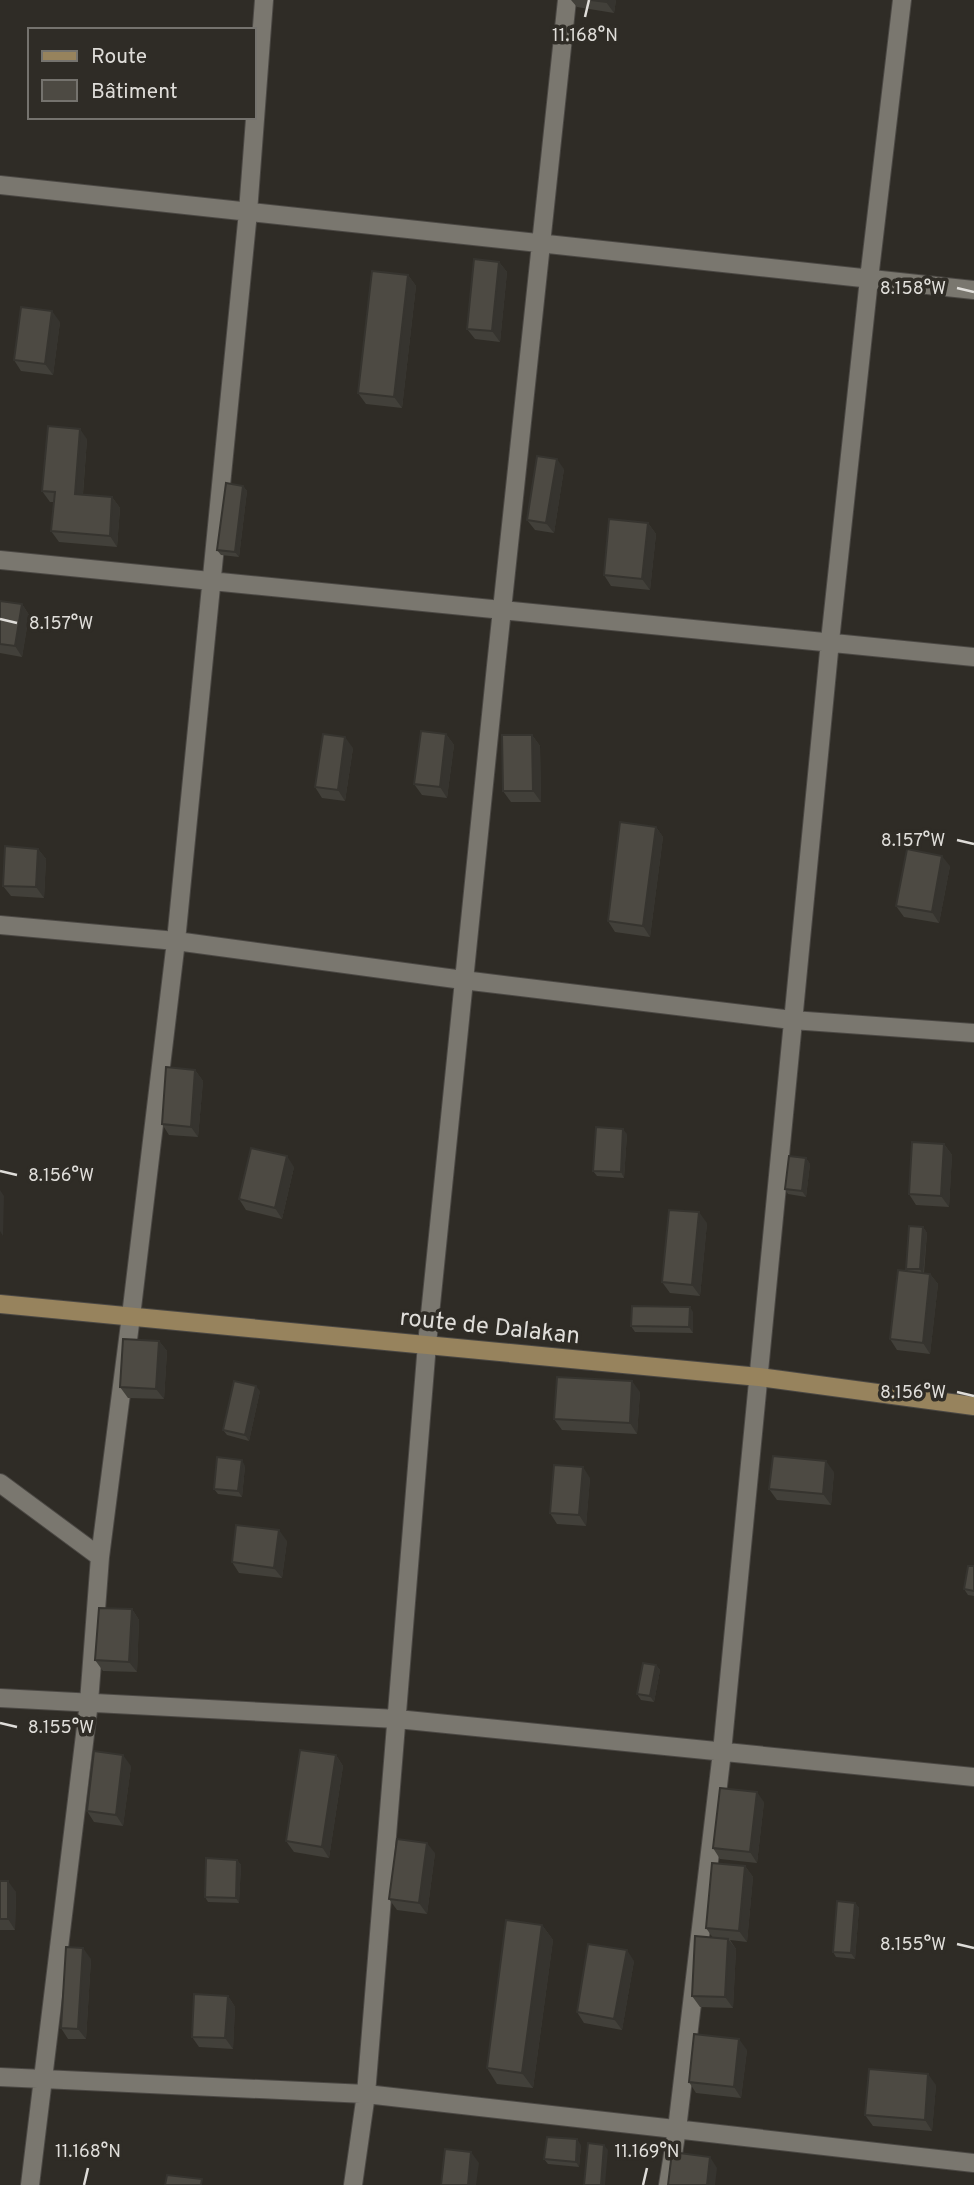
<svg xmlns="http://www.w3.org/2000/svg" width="974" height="2185" font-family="Overpass,sans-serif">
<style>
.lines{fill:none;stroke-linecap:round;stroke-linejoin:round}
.street-casing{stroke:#4b4844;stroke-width:20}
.secondary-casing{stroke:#4b4844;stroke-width:20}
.street{stroke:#7a776f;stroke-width:18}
.secondary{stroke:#97835d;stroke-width:18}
.wall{fill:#42403a}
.shaded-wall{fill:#36342f}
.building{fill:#4d4a43;stroke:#36342f;stroke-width:2}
.ticks{fill:none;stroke:#dfddd9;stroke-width:2.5}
.labels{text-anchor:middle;stroke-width:7;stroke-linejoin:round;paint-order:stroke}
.street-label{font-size:24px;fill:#dfddd9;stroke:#2f2c26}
.ticks-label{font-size:18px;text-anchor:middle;fill:#dfddd9;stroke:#2f2c26;stroke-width:7;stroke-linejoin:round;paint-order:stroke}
</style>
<rect width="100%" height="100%" fill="#2f2c26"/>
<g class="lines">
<g class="street-casing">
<path id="street" d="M0,185l974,105
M0,560l974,97
M0,925l176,16 287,39 329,40 182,13
M0,1483l100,74
M0,1698l397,21 577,58
M0,2077l366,17 608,69
M30,2185l59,-483 11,-145 31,-241 45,-375 72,-729 16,-212
M353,2185l13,-91 61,-750 69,-678 71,-666
M668,2185l9,-56 45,-377 108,-1111 39,-362 33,-279"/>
</g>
<g class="secondary-casing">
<path id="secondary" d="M0,1304l759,73 215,29"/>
</g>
<use href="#street" class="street"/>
<use href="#secondary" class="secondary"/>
</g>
<path class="wall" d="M571,0h45l-2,13 -37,-6z
M499,262l8,10 -7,70 -25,-3 -8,-10z
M408,275l8,11 -14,122 -36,-4 -8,-11z
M60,322l-7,53 -32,-4 -7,-11z
M87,439l-4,55 29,3 8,11 -3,39 -58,-5 -8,-11 3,-29h-4l-8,-11z
M564,469l-10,64 -19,-3 -8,-10z
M243,486l4,5 -8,66 -18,-2 -4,-5z
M648,523l8,11 -6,56 -39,-4 -7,-11z
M0,601l22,3 7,11 -7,42 -22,-4z
M446,734l8,11 -7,53 -25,-3 -8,-11z
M532,735l8,11 1,56h-30l-8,-11z
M353,748l-8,53 -23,-3 -7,-11z
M656,827l7,10 -13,100 -35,-5 -7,-11z
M38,849l8,10 -2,39 -33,-2 -8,-10z
M950,866l-11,57 -35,-6 -8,-11z
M195,1070l8,11 -5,56 -29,-2 -7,-11z
M627,1134l-3,44 -27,-2 -4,-5z
M944,1144l8,11 -3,52 -33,-2 -7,-11z
M806,1158l4,6 -4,33 -18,-3 -3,-5z
M294,1167l-12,52 -36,-9 -7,-11z
M707,1223l-7,73 -30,-3 -8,-11z
M923,1227l4,6 -3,40 6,1 8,10 -8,70 -33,-4 -7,-11 18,-68 -2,-2z
M693,1312v21l-58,-1 -4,-6z
M159,1341l8,10 -3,48 -36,-1 -8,-11z
M260,1391l-11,50 -22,-6 -4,-5z
M640,1392l-3,42 -75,-4 -8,-11z
M245,1466l-3,31 -24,-3 -4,-5z
M834,1472l-3,33 -54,-5 -8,-11z
M590,1478l-4,48 -29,-2 -7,-11z
M287,1541l-5,37 -43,-5 -7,-11z
M974,1566v30l-6,-1 -4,-6z
M132,1609l7,11 -2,52 -34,-1 -8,-11z
M656,1665l4,5 -6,32 -13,-2 -4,-6z
M336,1755l7,11 -14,92 -35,-6 -8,-11z
M131,1766l-8,60 -29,-4 -7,-11z
M764,1802l-7,61 -37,-4 -7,-11z
M435,1853l-8,61 -30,-4 -8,-11z
M237,1860l4,5 -2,38 -31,-1 -3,-5z
M745,1866l8,11 -6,65 -17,-2 6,9 -3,59 -33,-1 -8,-11 21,-58 -7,-10z
M0,1881l16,11 -1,38h-15z
M855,1903l4,5 -4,51 -19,-2 -3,-5z
M542,1925l11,15 -20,148 -36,-4 -10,-16z
M91,1959l-5,80h-18l-7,-11z
M634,1961l-12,69 -38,-7 -7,-11z
M228,1996l7,11 -2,42 -34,-2 -7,-10z
M747,2050l-6,48 -45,-5 -7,-11z
M936,2085l-4,46 -59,-5 -8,-11z
M581,2145l-2,22 -31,-3 -4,-5z"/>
<path class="shaded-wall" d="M607,0h9l-2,13 -8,-11z
M499,262l8,10 -7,70 -8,-11z
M408,275l8,11 -14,122 -8,-11z
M52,311l8,11 -7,53 -8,-11z
M80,429l7,10 -5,65 -7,-10z
M557,459l7,10 -10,64 -8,-10z
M243,486l4,5 -8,66 -4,-5z
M112,497l8,11 -3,39 -7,-11z
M648,523l8,11 -6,56 -8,-11z
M22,604l7,11 -7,42 -7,-11z
M446,734l8,11 -7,53 -7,-11z
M532,735l8,11 1,56 -8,-11z
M345,737l8,11 -8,53 -7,-11z
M656,827l7,10 -13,100 -7,-11z
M38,849l8,10 -2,39 -8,-11z
M942,856l8,10 -11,57 -7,-11z
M195,1070l8,11 -5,56 -7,-10z
M623,1129l4,5 -3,44 -3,-6z
M944,1144l8,11 -3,52 -8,-11z
M287,1156l7,11 -12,52 -7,-11z
M806,1158l4,6 -4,33 -4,-6z
M0,1190l4,6 -1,40 -3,-5z
M699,1212l8,11 -7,73 -8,-11z
M923,1227l4,6 -4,42 -3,-6z
M930,1274l8,10 -8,70 -7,-11z
M690,1307l3,5v21l-4,-6z
M159,1341l8,10 -3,48 -8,-10z
M632,1381l8,11 -3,42 -7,-11z
M256,1386l4,5 -11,50 -4,-6z
M242,1460l3,6 -3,31 -4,-6z
M826,1461l8,11 -3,33 -8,-11z
M583,1467l7,11 -4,48 -7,-11z
M279,1530l8,11 -5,37 -8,-10z
M132,1609l7,11 -2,52 -8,-10z
M656,1665l4,5 -6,32 -4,-6z
M123,1755l8,11 -8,60 -7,-11z
M336,1755l7,11 -14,92 -7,-11z
M757,1792l7,10 -7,61 -7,-11z
M427,1843l8,10 -8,61 -8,-11z
M237,1860l4,5 -2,38 -3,-5z
M745,1866l8,11 -6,65 -8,-11z
M8,1881l8,11 -1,38 -7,-11z
M855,1903l4,5 -4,51 -4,-6z
M542,1925l11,15 -20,148 -11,-15z
M728,1939l8,10 -3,59 -8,-11z
M83,1948l8,11 -5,80 -8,-10z
M627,1950l7,11 -12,69 -8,-11z
M228,1996l7,11 -2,42 -8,-11z
M739,2039l8,11 -6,48 -7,-11z
M928,2074l8,11 -4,46 -7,-11z
M577,2139l4,6 -2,22 -3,-5z
M604,2145l4,5 -3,35h-4z
M471,2152l8,11 -3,22h-8z
M710,2157l7,11 -2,17h-8z"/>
<path class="building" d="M591,0h16l-1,2z
M474,259l25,3 -7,69 -25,-2z
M372,271l36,4 -14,122 -36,-4z
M21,307l31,4 -7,53 -31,-4z
M48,426l32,3 -5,65 37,3 -2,39 -59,-5 4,-39 -13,-1z
M537,456l20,3 -11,64 -19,-3z
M226,483l17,3 -8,66 -18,-2z
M609,519l39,4 -6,56 -38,-4z
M0,601l22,3 -7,42 -15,-2z
M421,731l25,3 -6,53 -26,-3z
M323,734l22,3 -7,53 -23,-3z
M502,735h30l1,56h-30z
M620,822l36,5 -13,99 -35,-5z
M5,846l33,3 -2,38 -33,-1z
M907,849l35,7 -10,56 -36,-6z
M166,1067l29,3 -4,57 -29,-3z
M596,1127l27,2 -2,43 -28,-1z
M912,1142l32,2 -3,52 -32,-2z
M251,1148l36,8 -12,52 -36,-9z
M789,1156l17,2 -4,33 -17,-2z
M669,1210l30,2 -7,73 -30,-3z
M909,1226l14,1 -3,42h-14z
M898,1270l32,4 -7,69 -33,-4z
M632,1306l58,1 -1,20 -58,-1z
M123,1339l36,2 -3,48 -36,-2z
M557,1377l75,4 -2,42 -76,-4z
M234,1381l22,5 -11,49 -22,-5z
M773,1456l53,5 -3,33 -54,-5z
M217,1457l25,3 -4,31 -24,-2z
M554,1465l29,2 -4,48 -29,-2z
M236,1525l43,5 -5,38 -42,-6z
M968,1566h6v25l-10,-2z
M99,1608l33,1 -3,53 -34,-2z
M643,1663l13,2 -6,31 -13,-2z
M300,1750l36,5 -14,92 -36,-6z
M94,1751l29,4 -7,60 -29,-4z
M720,1788l37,4 -7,60 -37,-4z
M397,1839l30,4 -8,60 -30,-4z
M206,1858l31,2 -1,38 -31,-1z
M712,1863l33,3 -6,65 -33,-3z
M0,1881h8v38h-8z
M837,1901l18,2 -4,50 -18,-1z
M506,1920l36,5 -20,148 -35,-5z
M695,1936l33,3 -3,58 -33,-1z
M588,1944l39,6 -13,69 -37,-7z
M66,1947l17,1 -5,81 -17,-1z
M194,1994l34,2 -3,42 -33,-1z
M694,2034l45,5 -5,48 -45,-5z
M869,2069l59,5 -3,46 -60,-5z
M547,2137l30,2 -1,23 -32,-3z
M588,2143l16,2 -3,40h-17z
M445,2149l26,3 -3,33h-27z
M672,2152l38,5 -3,28h-39z
M167,2175l35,4 -1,6h-36z"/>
<path class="ticks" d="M585,17l4,-17M957,288l17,4M0,619l17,4M957,840l17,4M0,1171l17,4M957,1392l17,4M0,1723l17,4M957,1944l17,4M84,2185l4,-17M643,2185l4,-17"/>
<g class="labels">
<g class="street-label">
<text transform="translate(490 1326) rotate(6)" y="8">route de Dalakan</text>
</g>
</g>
<g class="ticks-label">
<text x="585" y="41">11.168°N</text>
<text x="913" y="294">8.158°W</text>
<text x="61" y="629">8.157°W</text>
<text x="913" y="846">8.157°W</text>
<text x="61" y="1181">8.156°W</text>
<text x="913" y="1398">8.156°W</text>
<text x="61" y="1733">8.155°W</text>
<text x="913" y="1950">8.155°W</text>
<text x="88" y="2157">11.168°N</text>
<text x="647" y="2157">11.169°N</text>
</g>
<rect x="28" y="28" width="228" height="91" fill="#2f2c26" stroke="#75736e" stroke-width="2"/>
<rect x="42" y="51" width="35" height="10" fill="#97835d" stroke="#75736e" stroke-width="2"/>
<text x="91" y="63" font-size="21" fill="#dfddd9">Route</text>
<rect x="42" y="80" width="35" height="21" fill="#4d4a43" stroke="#75736e" stroke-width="2"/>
<text x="91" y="98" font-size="21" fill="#dfddd9">Bâtiment</text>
</svg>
